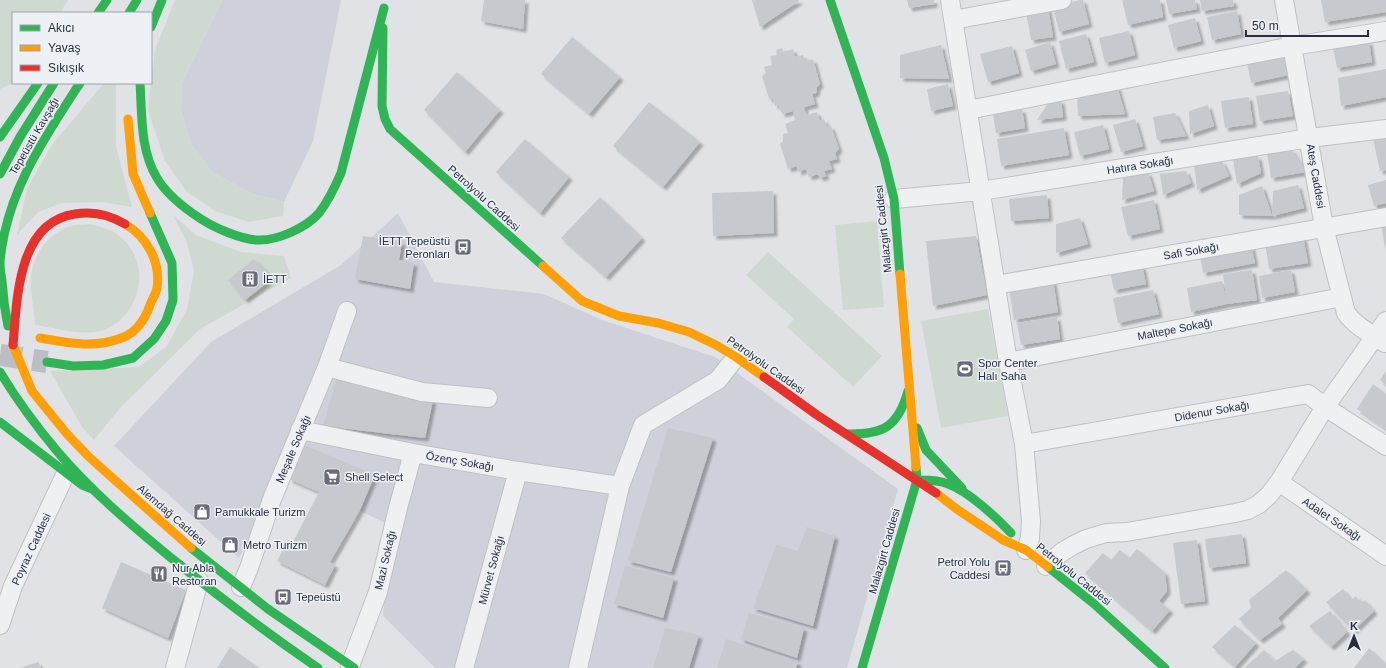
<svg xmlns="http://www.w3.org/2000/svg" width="1386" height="668" font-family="Arial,sans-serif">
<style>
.built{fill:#ced1d9}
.green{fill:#d0d9d1}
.building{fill:#c6c9cd;filter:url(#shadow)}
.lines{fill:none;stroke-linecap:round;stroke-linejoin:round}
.highway-tunnel{stroke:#bbbec5;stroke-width:22;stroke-dasharray:22 11;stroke-linecap:butt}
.street-casing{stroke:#bec0c4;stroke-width:20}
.street{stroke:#eff0f2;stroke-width:18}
.fast{stroke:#30b455;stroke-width:9}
.slow{stroke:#ff9f0a;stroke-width:9}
.jam{stroke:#e5322d;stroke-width:9}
.labels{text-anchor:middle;stroke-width:3;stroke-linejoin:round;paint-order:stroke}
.street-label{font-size:11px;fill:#272e3f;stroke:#edf0f5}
.poi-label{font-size:11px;fill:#272e3f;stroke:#edf0f5;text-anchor:start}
</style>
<defs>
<filter id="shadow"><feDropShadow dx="3.5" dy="3.5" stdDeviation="1" flood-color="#0004"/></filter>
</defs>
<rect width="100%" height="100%" fill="#e0e2e6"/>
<path class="built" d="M222,0h119l-28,141 -29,61 -31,-8 -41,-22 -22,-30 -9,-32 1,-27z
M398,213l36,69 110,12 58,26 113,37 183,132 -51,179h-412l-52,-52 9,-90 -110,-52 -43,84 -125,-112 97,-104 130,-77z"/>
<path class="green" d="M0,0h68l-8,13h-47v70l-13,6z
M175,0h47l-40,83 -1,27 9,32 22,30 41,22 31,8 -1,14 -34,6 -34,-11 -28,-19 -22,-31 -17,-51 7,-60z
M104,83h12v64l16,60 -30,-5 -40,1 -24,9 -21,23 10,-46 24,-43z
M173,215l23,20 45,17 43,4 7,22 -91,51 -80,79 -26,32 -12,-13 -32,-56 89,-4 28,-21 20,-37 7,-38 -7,-28z
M877,221l7,86 -41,3 -8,-85z
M90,224c12,3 24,6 33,15 29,27 17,77 -19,91 -20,7 -49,-2 -69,-5 -1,-15 -5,-35 -4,-49 3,-24 18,-43 40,-50 6,-2 13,-1 19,-2z
M768,252l114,104 -29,31 -66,-60 7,-8 -48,-44z
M988,309l20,107 -67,12 -20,-107z"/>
<path class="building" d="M484,0h41l-2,29 -42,-8z
M752,0h46l1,1 -39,26z
M907,0h27v4l-25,4z
M1080,0h3l6,24 -30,8 -6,-25z
M1122,0h38l3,17 -35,8z
M1166,0h29l2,9 -28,5z
M1200,0h33l1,6 -32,5z
M1321,0h65v12l-61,10z
M1048,8l5,29 -22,3 -5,-28z
M1237,11l4,23 -29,6 -5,-23z
M1195,18l6,23 -27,7 -6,-23z
M1129,31l6,24 -30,8 -6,-25z
M1086,34l8,28 -28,7 -7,-28z
M572,37l48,40 -31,37 -48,-40z
M1369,41l3,21 -35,6 -4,-21z
M1050,42l6,22 -25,7 -6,-21z
M941,45l8,34 -49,-1v-23z
M1012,46l7,27 -31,9 -8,-28z
M782,48l1,4 10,-3 2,8 8,-2 2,6 8,-2 7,25 -3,3 -1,6 -4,1 3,10 -11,3 1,4 2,4 10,-3 3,9 4,-2 3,8 4,-1 8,23 -4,4 2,6 -8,2 3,8 -8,2 2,5 -6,2 -2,-4 -9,3 -3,-8 -8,3 -1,-6 -9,3 -8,-25 3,-3v-7l5,-1 -3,-9 10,-4 -2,-9 -11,3 -3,-9 -4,1 -2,-8 -4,1 -7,-23 4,-3 -2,-6 8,-2 -2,-9 7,-1 -1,-5z
M1289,54l4,20 -42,9 -4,-21z
M1386,69v28l-45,9 -3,-28z
M457,72l43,38 -35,42 -41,-42z
M948,84l5,22 -22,5 -4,-22z
M1117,86l8,28 -47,2 -1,-19z
M1288,91l5,25 -33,5 -4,-25z
M1249,97l4,27 -28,4 -4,-27z
M1061,100l2,17 -26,3 12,-18z
M649,102l51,40 -37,45 -50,-41z
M1208,105l6,21 -24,8 -1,-23z
M1022,109l3,19 -29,5 -3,-19z
M1175,113l11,23 -29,4 -4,-23z
M1135,119l8,27 -22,6 -8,-27z
M1103,125l6,24 -29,7 -6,-24z
M1064,128l5,27 -68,11 -4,-27z
M1386,136v34l-6,1 -7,-32z
M525,139l44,38 -29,36 -44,-41z
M1291,149l15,23 -35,6 -4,-25z
M1258,156l3,17 -24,11 -4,-25z
M1222,161l7,15 -32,14 -3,-26z
M1186,171l5,12 -28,12 -3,-21z
M1148,172l6,19 -32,9 1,-22z
M1386,180v23l-12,3 -6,-21z
M1298,185l6,23 -32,8 -33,-1v-20l23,-9 10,30 1,-25z
M773,191l1,42 -61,3 -1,-43z
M1047,195l2,23 -38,3 -2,-22z
M600,197l42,41 -36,39 -45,-39z
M1154,200l6,29 -32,7 -7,-29z
M1080,218l8,26 -32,9v-29z
M1386,224v24h-1l-4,-23z
M363,236l39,6 -3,18 15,3 -4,26 -55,-10z
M976,236l11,59 -54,11 -7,-65z
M1303,236l5,27 -39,6 -4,-27z
M1251,245l4,18 -52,10 -3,-18z
M254,259l19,19 -28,22 -17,-20z
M1142,265l4,19 -32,6 -4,-19z
M1252,270l5,30 -30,4 -36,8 -4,-24 35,-7 5,23 -4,-30z
M1291,270l4,22 -33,6 -3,-22z
M1053,281l5,31 -44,8 -5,-32z
M1153,290l6,24 -41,9 -5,-25z
M1057,317l3,22 -39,6 -4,-22z
M1386,371v14l-6,-5z
M337,377l96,23 -8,38 -102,-12z
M1373,384l13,10v35l-29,-20z
M668,428l45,10 -42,134 -43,-11z
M304,445l71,30 -15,35 -30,52 5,3 -10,20 -48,-24 11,-21 5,2 26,-50 -30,-13z
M807,527l28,9 -22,90 -60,-18 23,-63 22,6z
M1242,534l4,29 -37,5 -4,-29z
M1197,540l8,61 -24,3 -8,-61z
M1137,549l28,24 2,18 -8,10 11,9 -18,21 -67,-58 18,-20 8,7 9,-10 9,8z
M121,562l65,28 -18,48 -66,-30z
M625,566l49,12 -11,40 -49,-14z
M1286,570l21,20 -29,28 4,6 -22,16 -21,-21 12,-11 -2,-8z
M1343,589l8,11 5,-4 5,8 4,-4 9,11 -21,20 -27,-29z
M1330,611l17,21 -16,15 -22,-21z
M749,613l55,15 -7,30 -56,-19z
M1235,625l21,18 -21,24 -23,-20z
M665,628l34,7 -10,33h-36z
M726,639l72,23 -2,6h-79z
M230,647l29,21h-42z
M1369,648l17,16v4h-32z
M1264,650l11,11 18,-11 11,9 -9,9h-51z
M38,662l3,6h-21z"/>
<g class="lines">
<path class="highway-tunnel" d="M0,355l47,7"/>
<g class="street-casing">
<path id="street" d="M950,0l58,362 16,82 7,77 -1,17 -4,12
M1284,0l40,227 22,86c10,14 26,21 39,30
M953,20l109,-20
M968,110l325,-64 93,-15
M894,199l87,-8 328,-53 77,-9
M996,285l390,-68
M1008,362l334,-65
M327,367l95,25 66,6
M300,430l113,23 105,18 102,15 -42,182
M1024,444l284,-50 17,13 61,39
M1279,482l107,74
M620,486l23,-61 75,-45 18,-23
M1046,566l16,-14 10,-6 14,-7 20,-6 21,-1 108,-19 13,-3 11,-6 10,-9 10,-13 46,-75 61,-86
M241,587l8,-19 23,-69 55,-132 20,-56
M0,625l13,-39 53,-113
M350,666l28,-74 20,-84 15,-55
M175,668l24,-87
M464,668l54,-197"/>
</g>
<use href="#street" class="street"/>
<path class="fast" d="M830,0l54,158 10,41 6,75
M98,13l9,-13
M129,13l8,-13
M151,27l11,-27
M383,28l-1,78 3,13 5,10 153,137
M140,83c2,31 0,67 17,95 10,17 27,30 44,41 14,9 39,20 56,21 20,1 49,-12 62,-27 10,-13 16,-26 22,-40l43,-165
M0,137l38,-54
M0,174l20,-37 34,-54
M8,326c-3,-15 -5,-30 -6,-45 -1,-6 -2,-13 -2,-19 6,-69 43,-122 80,-179
M47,362l26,4 30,-1 30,-7 21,-19 12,-18 7,-21 -1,-37 -22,-50
M0,372c17,28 36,54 57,79 33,39 73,73 113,106 48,39 97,76 148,111
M0,422l82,63 10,4
M917,428l9,22 36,38
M846,434c37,1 52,-7 62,-43
M920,480c9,0 19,0 28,4 20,7 48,33 63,49
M191,548l77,61 86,59
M1048,567l45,36 72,65
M862,668l55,-188 -1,-13"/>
<path class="slow" d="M128,119l5,55 17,39
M543,266l39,35 37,15 39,7 31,9 27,13 20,12 28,20
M900,274l16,193
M40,338c28,5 56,11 84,-1 14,-6 21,-18 26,-32 2,-6 6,-11 7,-17 4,-26 -10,-51 -32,-64
M13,345l19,46 35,43 22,23 102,91
M936,493l22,17 45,30 23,10 22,17"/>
<path class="jam" d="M13,345c4,-44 4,-123 62,-131 17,-3 35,1 50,10
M764,377l53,38 119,78"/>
</g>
<defs>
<g id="bus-square" transform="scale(0.9)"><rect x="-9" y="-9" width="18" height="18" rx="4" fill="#686d79" stroke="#edf0f5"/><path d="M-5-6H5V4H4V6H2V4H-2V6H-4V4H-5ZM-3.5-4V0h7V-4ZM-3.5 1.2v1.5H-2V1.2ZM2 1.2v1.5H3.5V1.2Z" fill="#fff"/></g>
<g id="building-square" transform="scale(0.9)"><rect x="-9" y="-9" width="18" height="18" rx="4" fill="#686d79" stroke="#edf0f5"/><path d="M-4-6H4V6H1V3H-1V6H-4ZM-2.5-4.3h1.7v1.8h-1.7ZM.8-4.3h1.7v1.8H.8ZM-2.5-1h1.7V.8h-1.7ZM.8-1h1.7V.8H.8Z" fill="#fff"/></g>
<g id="stadium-square" transform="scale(0.9)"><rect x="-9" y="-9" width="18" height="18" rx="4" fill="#686d79" stroke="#edf0f5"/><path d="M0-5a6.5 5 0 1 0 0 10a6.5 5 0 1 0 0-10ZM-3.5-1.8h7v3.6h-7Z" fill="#fff"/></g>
<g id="supermarket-square" transform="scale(0.9)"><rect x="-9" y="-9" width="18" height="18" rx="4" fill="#686d79" stroke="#edf0f5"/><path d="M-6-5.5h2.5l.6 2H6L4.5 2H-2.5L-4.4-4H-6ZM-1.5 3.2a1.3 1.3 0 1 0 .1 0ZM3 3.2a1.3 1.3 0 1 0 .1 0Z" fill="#fff"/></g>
<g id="shop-square" transform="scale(0.9)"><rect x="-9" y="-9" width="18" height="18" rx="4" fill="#686d79" stroke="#edf0f5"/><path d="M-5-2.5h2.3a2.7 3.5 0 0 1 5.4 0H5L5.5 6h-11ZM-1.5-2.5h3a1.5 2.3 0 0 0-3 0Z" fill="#fff"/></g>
<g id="restaurant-square" transform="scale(0.9)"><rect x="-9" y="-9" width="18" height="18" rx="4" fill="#686d79" stroke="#edf0f5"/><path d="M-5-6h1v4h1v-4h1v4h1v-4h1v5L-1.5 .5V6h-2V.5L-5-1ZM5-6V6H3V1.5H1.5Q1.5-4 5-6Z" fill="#fff"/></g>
</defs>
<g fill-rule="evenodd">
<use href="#bus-square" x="463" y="247"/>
<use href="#building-square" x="250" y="279"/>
<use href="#stadium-square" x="965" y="369"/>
<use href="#supermarket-square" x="332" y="477"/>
<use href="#shop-square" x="202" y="512"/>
<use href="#shop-square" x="230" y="545"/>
<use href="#bus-square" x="1003" y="568"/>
<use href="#restaurant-square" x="159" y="574"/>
<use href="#bus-square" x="283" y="597"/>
</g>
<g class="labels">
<g class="street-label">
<text transform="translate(34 136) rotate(-60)" y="4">Tepeüstü Kavşağı</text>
<text transform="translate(1140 165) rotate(-9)" y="4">Hatıra Sokağı</text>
<text transform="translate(1316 176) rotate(80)" y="4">Ateş Caddesi</text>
<text transform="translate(484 198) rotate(42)" y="4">Petrolyolu Caddesi</text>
<text transform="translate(883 229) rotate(-96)" y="4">Malazgirt Caddesi</text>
<text transform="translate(1191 251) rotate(-10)" y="4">Safi Sokağı</text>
<text transform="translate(1175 329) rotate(-11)" y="4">Maltepe Sokağı</text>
<text transform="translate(766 365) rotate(35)" y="4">Petrolyolu Caddesi</text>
<text transform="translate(1212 411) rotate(-10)" y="4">Didenur Sokağı</text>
<text transform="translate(293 449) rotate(-67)" y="4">Meşale Sokağı</text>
<text transform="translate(460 461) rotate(10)" y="4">Özenç Sokağı</text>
<text transform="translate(172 515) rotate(41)" y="4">Alemdağ Caddesi</text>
<text transform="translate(1332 519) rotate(34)" y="4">Adalet Sokağı</text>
<text transform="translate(31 549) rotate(-65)" y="4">Poyraz Caddesi</text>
<text transform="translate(884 551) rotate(-74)" y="4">Malazgirt Caddesi</text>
<text transform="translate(385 560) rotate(-77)" y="4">Mazi Sokağı</text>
<text transform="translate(491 570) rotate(-75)" y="4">Mürvet Sokağı</text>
<text transform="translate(1074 574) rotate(39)" y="4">Petrolyolu Caddesi</text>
</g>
<g class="poi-label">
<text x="450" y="245" text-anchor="end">İETT Tepeüstü<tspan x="450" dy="13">Peronları</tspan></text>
<text x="263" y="283">İETT</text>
<text x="978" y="367">Spor Center<tspan x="978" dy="13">Halı Saha</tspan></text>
<text x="345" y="481">Shell Select</text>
<text x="215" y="516">Pamukkale Turizm</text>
<text x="243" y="549">Metro Turizm</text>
<text x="990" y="566" text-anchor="end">Petrol Yolu<tspan x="990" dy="13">Caddesi</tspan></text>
<text x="172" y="572">Nur Abla<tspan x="172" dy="13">Restoran</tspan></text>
<text x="296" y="601">Tepeüstü</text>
</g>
</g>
<rect x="12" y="12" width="140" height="72" fill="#edf0f5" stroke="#9ea2ac"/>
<rect x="20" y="25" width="20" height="6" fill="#30b455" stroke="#9ea2ac"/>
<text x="48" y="32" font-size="12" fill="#272e3f">Akıcı</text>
<rect x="20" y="45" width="20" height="6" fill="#ff9f0a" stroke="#9ea2ac"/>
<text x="48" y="52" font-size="12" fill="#272e3f">Yavaş</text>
<rect x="20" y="65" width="20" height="6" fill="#e5322d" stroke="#9ea2ac"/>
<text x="48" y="72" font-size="12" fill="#272e3f">Sıkışık</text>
<g transform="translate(1354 636)" stroke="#edf0f5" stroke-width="3" paint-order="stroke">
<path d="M0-3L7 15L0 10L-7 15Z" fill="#272e3f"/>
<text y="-6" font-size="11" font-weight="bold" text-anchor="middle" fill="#272e3f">K</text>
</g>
<path d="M1246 30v6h122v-6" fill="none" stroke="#272e3f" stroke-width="2"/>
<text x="1252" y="30" font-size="12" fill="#272e3f" stroke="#edf0f5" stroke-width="3" paint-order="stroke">50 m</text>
</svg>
